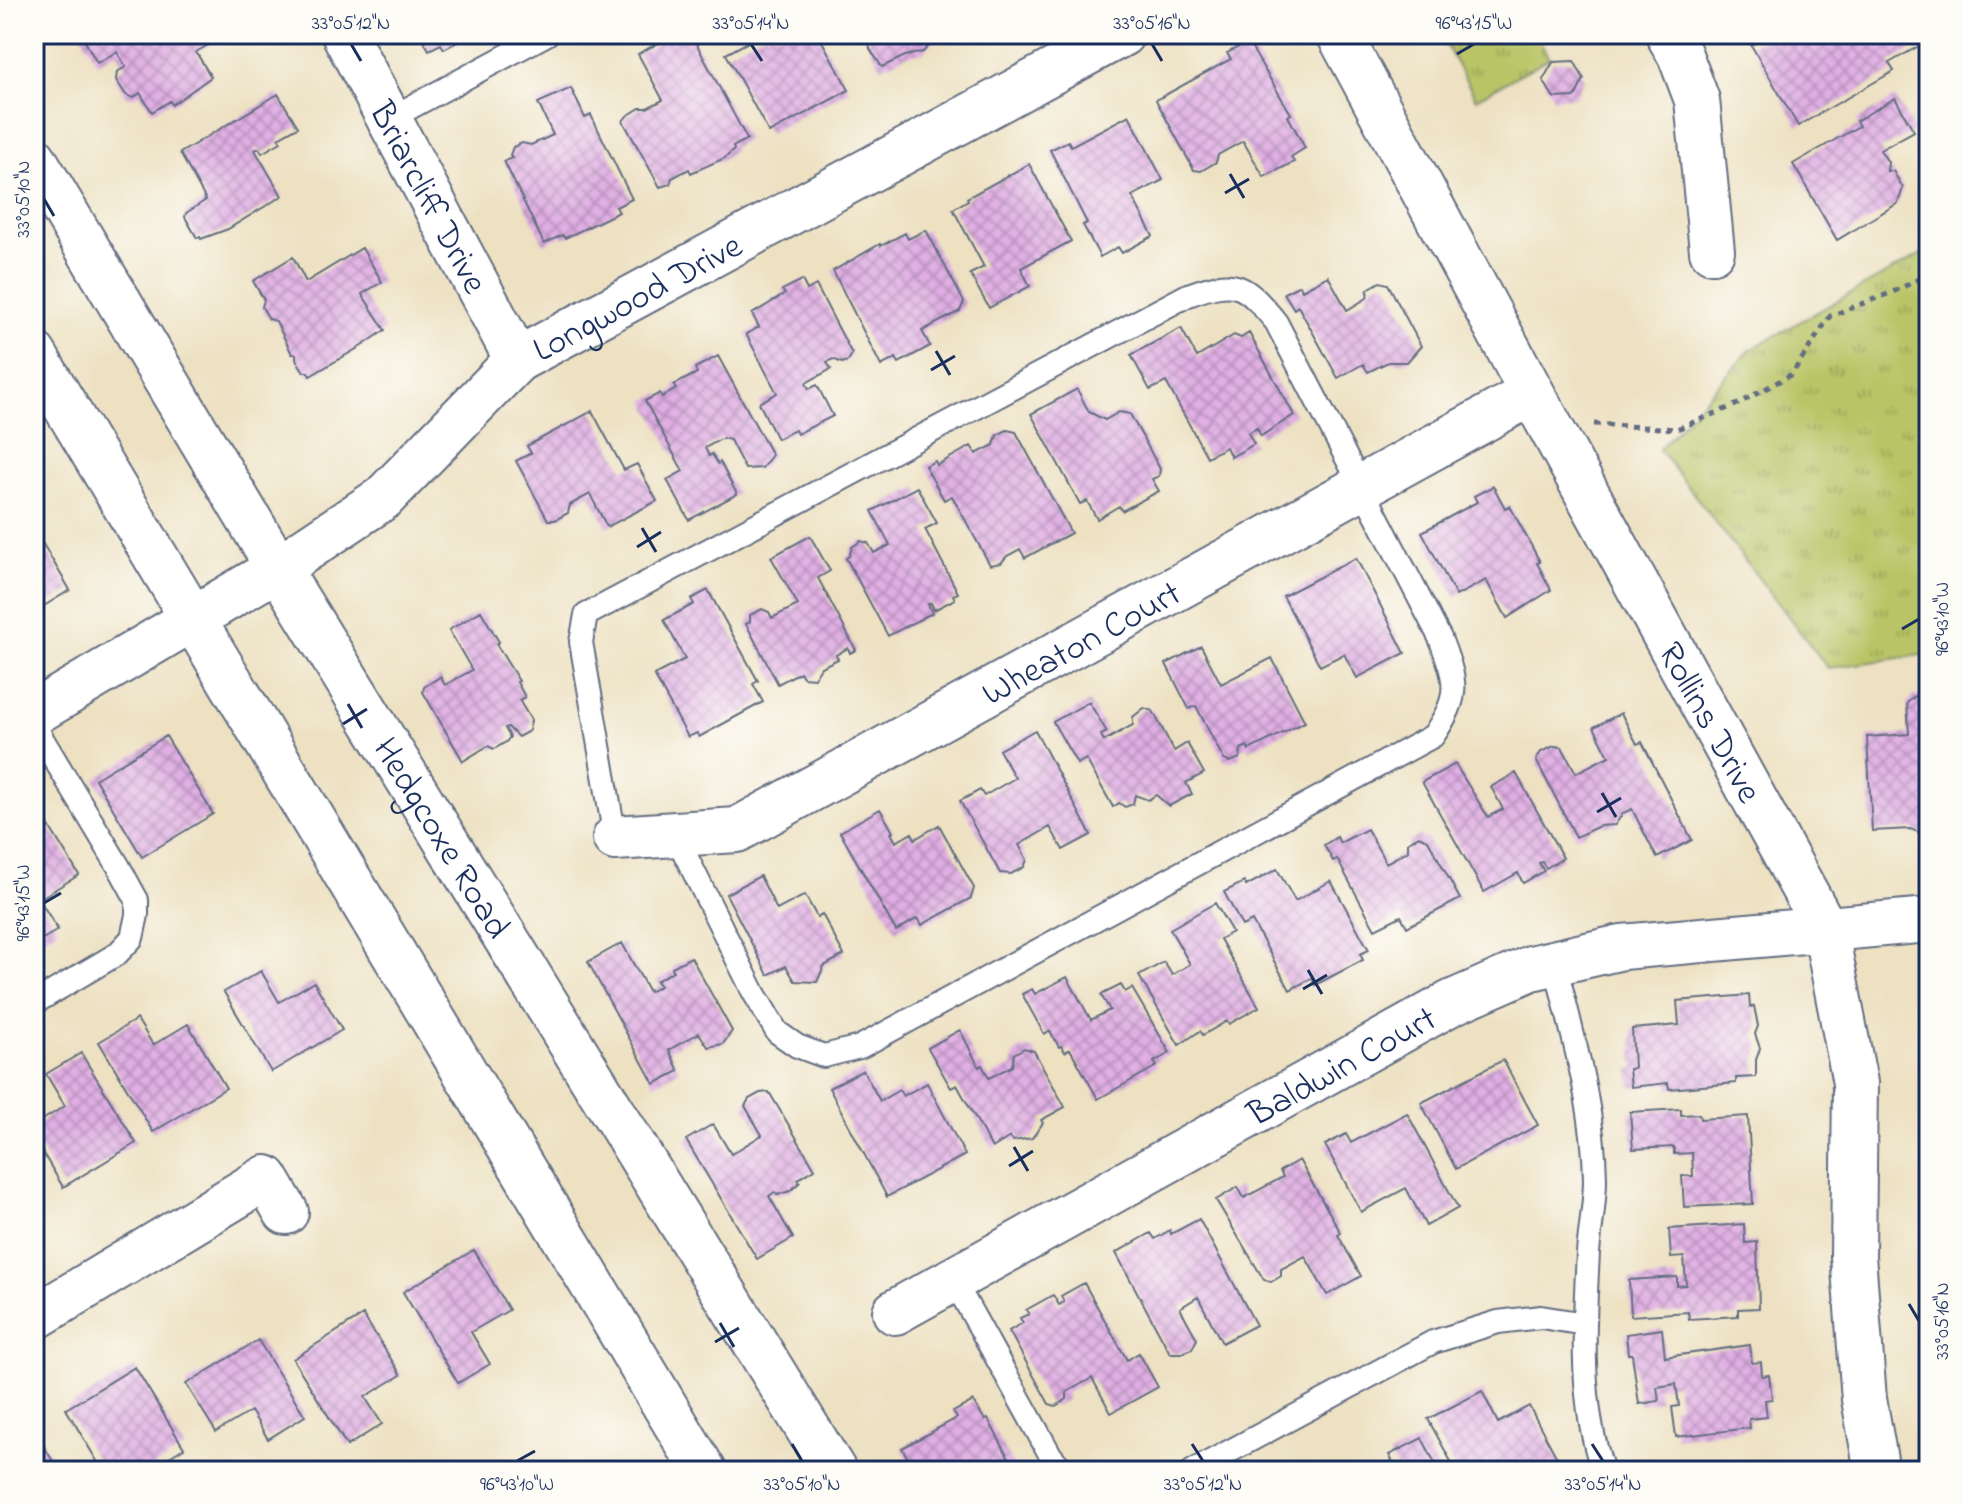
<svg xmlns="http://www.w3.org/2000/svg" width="1963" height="1505" font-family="'Indie Flower',sans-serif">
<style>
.park{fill:url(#park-tufts);stroke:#6a7a62;stroke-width:2}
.building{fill:url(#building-cross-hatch)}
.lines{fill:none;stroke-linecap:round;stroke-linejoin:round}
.service-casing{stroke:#646d81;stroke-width:26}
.minor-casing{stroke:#646d81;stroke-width:48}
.secondary-casing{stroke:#646d81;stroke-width:48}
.path{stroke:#646d81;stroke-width:5;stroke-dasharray:6 6;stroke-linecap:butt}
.service{stroke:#fff;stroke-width:22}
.minor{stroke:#fff;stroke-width:44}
.secondary{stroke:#fff;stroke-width:44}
.ticks{fill:none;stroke:#1b2f5e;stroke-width:3}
.labels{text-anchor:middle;stroke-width:6;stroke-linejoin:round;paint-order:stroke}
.street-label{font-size:36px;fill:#1b2f5e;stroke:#fdfcf7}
.neatline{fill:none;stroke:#1b2f5e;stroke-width:3}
.ticks-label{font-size:20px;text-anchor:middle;fill:#1b2f5e}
</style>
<defs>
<pattern id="park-tufts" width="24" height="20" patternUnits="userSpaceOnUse" patternTransform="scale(2)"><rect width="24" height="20" fill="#b9c466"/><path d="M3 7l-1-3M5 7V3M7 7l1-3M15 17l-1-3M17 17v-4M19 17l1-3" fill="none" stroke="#96a057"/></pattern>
<pattern id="building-cross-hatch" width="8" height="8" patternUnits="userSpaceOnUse" patternTransform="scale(2)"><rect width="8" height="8" fill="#e0afe3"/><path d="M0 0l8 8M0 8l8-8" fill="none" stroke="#b58fbb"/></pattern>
</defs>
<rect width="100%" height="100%" fill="#fdfcf7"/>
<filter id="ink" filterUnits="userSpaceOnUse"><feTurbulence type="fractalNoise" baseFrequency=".0125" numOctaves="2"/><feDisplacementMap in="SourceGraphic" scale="16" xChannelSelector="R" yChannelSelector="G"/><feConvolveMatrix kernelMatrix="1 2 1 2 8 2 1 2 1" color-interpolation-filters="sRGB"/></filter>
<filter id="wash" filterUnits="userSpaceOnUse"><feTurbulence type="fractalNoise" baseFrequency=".006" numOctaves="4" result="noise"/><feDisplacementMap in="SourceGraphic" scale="32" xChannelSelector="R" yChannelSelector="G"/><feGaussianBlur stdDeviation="1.8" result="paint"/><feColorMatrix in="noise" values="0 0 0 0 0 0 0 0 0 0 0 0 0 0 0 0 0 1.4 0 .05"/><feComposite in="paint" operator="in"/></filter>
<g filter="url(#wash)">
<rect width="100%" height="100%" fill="#ede1c2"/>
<path class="park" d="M1440,34h96l13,24 -73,41z
M1929,250v404l-101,14 -169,-219 92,-100z"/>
<g id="blocks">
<path class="building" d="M81,34h146l-31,18 15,25 -39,28 -2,-4 -18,11 -12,-19 -7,5 -7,-3 -10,-15 1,-8 9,-5 -9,-15 -20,11z
M420,34h52l-28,15 -3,-5 -12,6z
M675,34h16l56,105 -14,8 1,3 -9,8 -34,15 -2,-4 -17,9 -2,6 -10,3 -37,-66 4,-5 13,-8h7l16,-8 -25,-46z
M763,34h55l31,56 -80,43 -43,-79z
M868,34h72l-17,18 -18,4 -23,11 -12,-18z
M1771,34h150l5,8 -37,21 5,8 -96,55 -47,-81z
M1248,42l43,72 -3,2 17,32 -14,9 3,5 -30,15 -21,-36 -25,14 -2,7 -15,9 -7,-1 -38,-70 75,-41 -4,-6z
M1574,61l10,18 -9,18 -21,1 -11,-18 10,-18z
M571,88l14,30 6,-3 41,84 -16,8 3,5 -54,26 -3,-3 -18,9 -40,-83 8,-3 -2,-3 3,-8 9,-4 9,2 22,-10 -15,-32z
M278,94l20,33 -20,11 3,4 -19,11 -3,-5 -4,2 27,46 -54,33 -27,10 -1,-2 -3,1 -12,-21 1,-4 20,-13 -26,-47z
M1895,98l19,33 -34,19 8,12 -1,9h6l10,17 -5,15 -61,37 -44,-76 66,-38 -3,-5z
M1129,115l34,65 -31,16 21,40 -31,17 -4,-6 -18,10 -17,-32 4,-2 -37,-73 18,-9 3,5z
M1029,164l42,77 -50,27 9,18 -41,22 -19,-34 14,-7 -31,-58 15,-9 -1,-2z
M926,230l38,72 -4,9 -38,20 8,15 -31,17 -3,-5 -15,8 -48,-95 47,-27 1,2 24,-13 3,6z
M362,248l20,34 -20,12 23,36 -20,14 -55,32 -2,-4h-4l-8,-13v-5h-4l-16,-33 -7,-2 -7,-12 2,-7 -11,-19 40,-24 13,25z
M1328,276l19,34 20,-12 1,-9 12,-7 8,2 33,62 -14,16h-19l-20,10 -5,-8 -25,14 -40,-72 -4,3 -10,-16 16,-8 2,5z
M802,280l5,10 9,-5 36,69 -4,7 -6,2 -9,-4 -6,3 4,7 -25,14 3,6 8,-4 16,31 -36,18 -2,-4 -18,9 -18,-36 18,-10 -31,-59 13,-7 -7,-13 33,-20 -3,-4z
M1181,328l16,29 37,-22 7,3 8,-5 45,82 -33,21 -4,-8 -9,5 6,11 -23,13 -5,-10 -19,10 -41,-75 -16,8 -19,-35z
M718,356l54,99 -10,13 -17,1 -15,-29 -7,-2 -18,10 4,8 3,-2 6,10 2,-2 17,32 -48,26 -22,-40 16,-9 -38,-70 15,-8 2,4 14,-8 -2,-4 23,-12 -2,-5z
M1077,389l12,23 16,8 14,-8 11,2 30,55 -1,7 -7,3 7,12 -37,20 -3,-5 -22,13 -10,-18 -7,3 -49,-90z
M592,411l32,59 13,-6 20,37 -50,26 -17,-33 -20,11 -2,8 -13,7h-7l-32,-59 15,-8 -4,-7z
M1007,430l9,2 55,101 -46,25 -5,-9 -13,7 -6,7 -11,2 -38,-69 -8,4 -19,-34 10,-5 2,4 34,-19 5,8 18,-9 3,-10z
M1493,486l12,22 5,-2 30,56 -3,1 14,27 -44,28 -21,-38 -30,16 -34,-64 55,-30 -3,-6z
M917,487l20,36 -12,6 33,64 -5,2 2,4 -21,11 -3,-7 -3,1 4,9 -44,23 -42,-78 3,-2 3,-9 9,-6 7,2 6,10 16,-8 -18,-34z
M34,529l36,61 -36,22z
M810,536l20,35 -12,7 38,72 -6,3 -2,-5 -12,7 2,4 -17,8 -7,11 -11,-1 -3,-5 -22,12 -32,-60 4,-2v-7l12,-6 7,3 3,6 26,-13 -27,-48z
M1356,558l49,95 -48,25 -13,-24 -24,12 -37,-70z
M708,590l50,91 -5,3 10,18 -64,35 -2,-4 -9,4 -34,-62 31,-16 -21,-39 30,-16 -3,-5z
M481,611l18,31 -3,2 23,37 -2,1 8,15 -6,3 12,20 -2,11 -11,6 -10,-10 -3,1 5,9 -4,5 -12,7 -6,-3 -25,15 -40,-69 1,-5 16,-10 5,8 27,-15 -23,-40z
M1201,646l20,38 51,-26 33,64 -56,28 -2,-4 -6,3 -1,9 -10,4 -6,-2 -28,-54 -7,3 -23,-45z
M1929,695v141l-19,-7 -38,2 -5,-94 42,-3 -2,-31 8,-7z
M1089,702l18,30 -6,3 3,6 29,-16v-8l11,-9 9,3 21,40 13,-8 17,30 -18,10 6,11 -23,12 -13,-11 -8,5 -13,-5 -2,9 -8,3 -6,-4 -6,4 -27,-48 -9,5 -24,-42z
M1621,713l16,31 5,-2 50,98 -35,18 -25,-49 -9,4 -8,12 -16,1 -23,11 -40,-77 5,-8 13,-6 8,1 14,26 33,-17 -15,-29z
M1035,730l56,105 -28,15 -13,-23 -31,18 8,15 -3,7 -13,7 -11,-1 -40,-72 20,-11 4,6 31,-18 -16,-28z
M166,736l47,78 -71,43 -47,-78z
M1455,764l33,53 15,-8 -12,-22 25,-14 47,85 -17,10 -4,-6 -3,1 5,8 -21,12 -5,-10 -34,19 -62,-110z
M880,809l13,23 -2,1 5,9 16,-9 3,6 24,-14 35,63 -3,10 -49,27 -4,-7 -22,13 -56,-99z
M41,813l38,62 -40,24 19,31 -24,14v-126z
M1367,829l19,34 22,-12v-9l11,-6 9,4 32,59 -53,28 -6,-11 -26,13 -38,-70 -4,2 -9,-16 13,-8 3,6z
M1277,869l18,32 36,-20 38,69 -9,4 3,6 -48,25 -3,-7 -22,12 -38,-69 -10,5 -18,-34 20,-10 2,4z
M760,876l17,34 28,-15 12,22 5,-3 22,41 -20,11 -7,16 -22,-1 -9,-15 -18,9 -42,-81z
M1215,903l17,29 -12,7 39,68 -30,17 -2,-3 -24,14 -3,-4 -21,14 -40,-69 25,-14 8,13 18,-11 -20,-35z
M622,943l27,49 11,-6 -4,-5 17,-10 -1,-4 19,-10 41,74 -9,13 -15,3 -9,-14 -30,17 10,21 -25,13 -66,-122z
M261,971l18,31 35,-20 28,48 -71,42 -47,-80z
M1067,977l24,43 19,-10 -9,-15 20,-10 4,7 7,-4 38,65 -16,9 3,4 -59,33 -28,-50 -5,3 -4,-6 -2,1 -9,-16 -6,3 -22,-40 10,-5 3,5z
M1749,995l1,12 4,-1 4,20 -3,8 5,14 -4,12v17l-20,1v5l-67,6 -1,-6 -37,4 -2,-18 5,-1 -2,-39 47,-4 -2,-24z
M137,1019l16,26 35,-21 38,64 -73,44 -54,-90z
M960,1030l19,37 3,-2 7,13 23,-12 2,-12 10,-6 10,3 31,56 -24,13 2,3 -11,15 -19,3 -3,-4 -18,11 -35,-63 -6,3 -23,-40z
M81,1053l55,90 -73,44 -29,-49v-13l31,-19 -19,-32z
M1503,1060l35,65 -82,44 -35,-66z
M863,1070l17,31 19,-11 4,6 24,-13 38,72 -78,42 -58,-109z
M769,1092l46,77 -17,10 2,3 -10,9 -13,4 -2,-3 -6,4 24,42 -36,21 -71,-119 27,-16 18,30 31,-19 -17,-29 4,-7 11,-6z
M1681,1109v6l18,-1 1,5 48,-3 5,88 -69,3 -2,-31h11l-1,-23 -18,1v-7l-41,2 -3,-37z
M1407,1113l51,95 -32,18 -20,-38 -45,24 -36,-67 21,-11 5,9z
M1299,1160l42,73 -3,2 23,41 -34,19 -22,-39 -24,13v7l-10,6 -7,-2 -48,-80 22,-13 6,11 39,-21 -3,-6z
M1199,1219l57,106 -34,18 -24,-46 -18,11 17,31 -5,10 -9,4h-13l-54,-100 35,-20 4,6 15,-9 1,4z
M1744,1224l1,19 12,-1 2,66 -21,1v7l-49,3 -1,-7 -57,4 -2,-36 48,-3v9l9,-1 -2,-28 -13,1 -2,-29z
M474,1250l35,60 -38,22 19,32 -32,19 -55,-91z
M1084,1283l43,77 12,-7 19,34 -47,26 -19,-35 -25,14v7l-11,7 -7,-2 -40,-73 14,-8 -3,-5 9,-4 -3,-4 27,-15 6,10 5,-3 -3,-6z
M363,1315l38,60 -36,22 17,27 -35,22 -54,-87z
M1662,1329l3,28 85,-12 2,18 9,-1 1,14 7,-1 3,24 -7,1 2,17 -18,2 1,9 -74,9 -4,-30 7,-1 -3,-22 -19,3 2,14 -20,3 -7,-50h-4l-2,-20z
M258,1340l47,76 -37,23 -17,-28 -35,21 -30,-48z
M135,1367l49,81 -38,23h-43l-37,-62z
M1482,1391l16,32 31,-17 35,65h-108l-28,-52z
M973,1401l12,19 3,-1 28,52h-101l-13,-23 55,-30 -4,-6z
M34,1430l25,41h-25z
M1422,1438l17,33h-41l-9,-16z"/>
</g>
</g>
<g filter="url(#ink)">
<use href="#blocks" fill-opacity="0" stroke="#646d81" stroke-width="2"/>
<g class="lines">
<g class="service-casing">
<path id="service" d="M389,119l158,-85
M34,725l85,142 18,33v15l-5,23 -15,16 -83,49
M615,838l-34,-196 5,-27 602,-320c49,-18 56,-11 88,27l164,316c17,45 21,57 -7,98l-573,311 -36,9 -27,-10 -20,-14 -23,-39 -79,-159
M1555,963c17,71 39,143 40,216 0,25 -5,49 -7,74 -4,72 -9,149 15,218
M953,1279l98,177 13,15
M1193,1471l240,-129 65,-20 43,-5 44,7"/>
</g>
<g class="minor-casing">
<g id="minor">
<path id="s1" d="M344,34l173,326"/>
<path id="s2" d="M1339,34l193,359 293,535 30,155 -2,173 11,143 13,72"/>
<path d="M1668,34l12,21 17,45 15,151"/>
<path id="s3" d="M34,713l244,-145 105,-70 134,-138 605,-326"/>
<path id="s4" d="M615,838l122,-8 795,-437"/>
<path id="s5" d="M895,1312l556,-309 80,-35 91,-21 307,-27"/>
<path d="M34,1318l232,-140 20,34"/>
</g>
</g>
<g class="secondary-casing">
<g id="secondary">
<path id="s6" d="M34,159l244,409 556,903"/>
<path d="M34,354l670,1117"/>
</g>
</g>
<path class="path" d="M1594,424l83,5 61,-25 54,-30 38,-58 63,-24 36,-18"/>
<use href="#service" class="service"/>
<use href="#minor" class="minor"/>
<use href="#secondary" class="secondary"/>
</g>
</g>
<path class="ticks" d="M351,44l10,17M751,44l11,17M1152,44l10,17M1457,54l17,-10M1230,174l14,24M1225,193l24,-14M44,199l10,17M936,351l14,24M931,370l24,-14M642,528l14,24M637,547l24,-15M1902,629l17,-10M348,704l14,24M343,724l24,-15M1602,793l14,24M1597,812l24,-14M44,903l17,-10M1308,970l14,24M1303,989l24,-14M1014,1147l14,24M1009,1166l24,-15M1909,1304l10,17M720,1323l14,24M715,1342l24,-14M792,1444l10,17M1192,1444l11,17M1592,1444l11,17M517,1461l18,-10"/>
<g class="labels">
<g class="street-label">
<text dy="13" stroke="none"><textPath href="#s1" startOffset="184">Briarcliff Drive</textPath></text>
<text dy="13" stroke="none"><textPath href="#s3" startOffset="738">Longwood Drive</textPath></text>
<text dy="13" stroke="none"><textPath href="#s4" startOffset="514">Wheaton Court</textPath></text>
<text dy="13" stroke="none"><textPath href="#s2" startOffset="782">Rollins Drive</textPath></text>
<text dy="13" stroke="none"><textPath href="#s6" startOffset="792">Hedgcoxe Road</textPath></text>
<text dy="13" stroke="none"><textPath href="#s5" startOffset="510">Baldwin Court</textPath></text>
</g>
</g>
<rect width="1963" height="1505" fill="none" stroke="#fdfcf7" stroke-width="88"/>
<rect x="44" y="44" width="1875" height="1417" class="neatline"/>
<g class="ticks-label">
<text x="351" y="29">33°05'12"N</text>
<text x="751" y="29">33°05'14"N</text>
<text x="1152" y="29">33°05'16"N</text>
<text x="1474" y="29">96°43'15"W</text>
<text transform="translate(22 199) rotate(-90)" y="7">33°05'10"N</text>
<text transform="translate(1941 619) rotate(-90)" y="7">96°43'10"W</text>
<text transform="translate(22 903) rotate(-90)" y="7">96°43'15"W</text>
<text transform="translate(1941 1321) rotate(-90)" y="7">33°05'16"N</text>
<text x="517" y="1490">96°43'10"W</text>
<text x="802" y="1490">33°05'10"N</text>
<text x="1203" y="1490">33°05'12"N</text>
<text x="1603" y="1490">33°05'14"N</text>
</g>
</svg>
